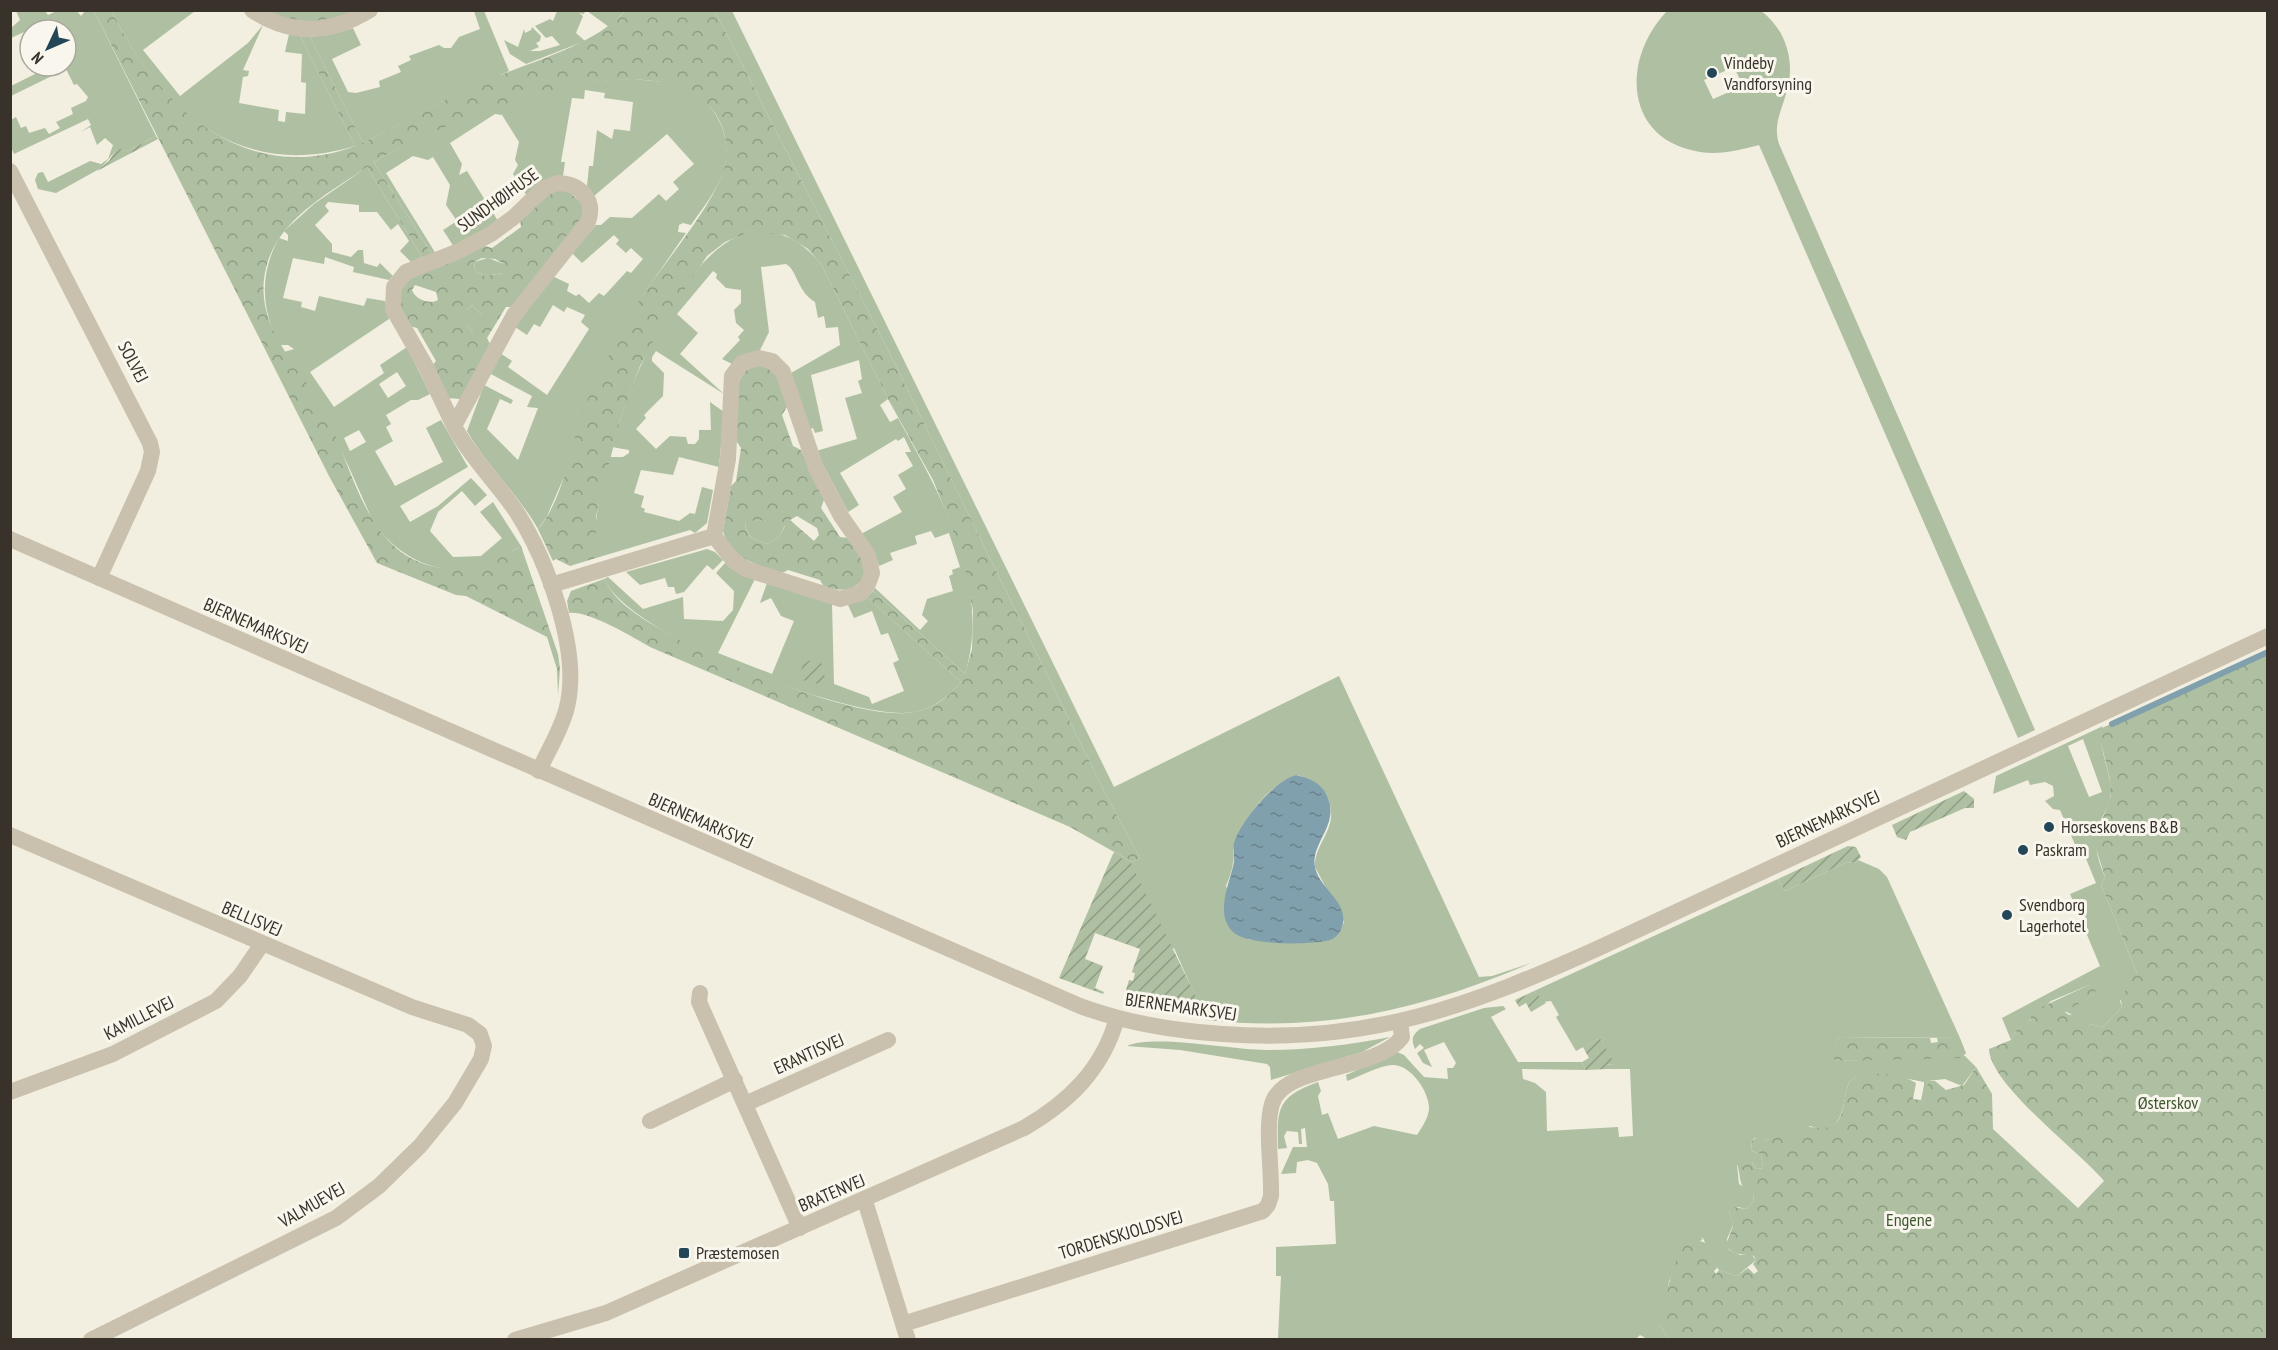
<svg xmlns="http://www.w3.org/2000/svg" width="2278" height="1350" font-family="'PT Sans Narrow',sans-serif">
<style>
.grass{fill:#aec0a1;fill-rule:evenodd}
.forest{fill:url(#forest-crowns);fill-rule:evenodd}
.garden{fill:url(#garden-furrows)}
.water{fill:url(#water-ripples)}
.lines{fill:none;stroke-linecap:round;stroke-linejoin:round}
.stream{stroke:#81a0ad;stroke-width:6}
.minor{stroke:#c9c1ad;stroke-width:16}
.tertiary{stroke:#c9c1ad;stroke-width:16}
.poi-dot{fill:#234757;stroke:#f9f7ed;stroke-width:2}
.labels{text-anchor:middle;stroke-width:6;stroke-linejoin:round;paint-order:stroke}
.poi-label{font-size:18px;fill:#38322b;stroke:#f9f7ed;text-anchor:start}
.street-label{font-size:18px;fill:#38322b;stroke:#f9f7ed}
.park-label{font-size:18px;fill:#3e5530;stroke:#f9f7ed}
</style>
<defs>
<pattern id="forest-crowns" width="20" height="18" patternUnits="userSpaceOnUse" patternTransform="scale(1.5)"><rect width="20" height="18" fill="#aec0a1"/><path d="M2 6a3 3 0 1 1 6 0M12 15a3 3 0 1 1 6 0" fill="none" stroke="#8f9d83"/></pattern>
<pattern id="garden-furrows" width="10" height="10" patternUnits="userSpaceOnUse" patternTransform="scale(1.5)"><rect width="10" height="10" fill="#aec0a1"/><path d="M-1 1l2-2M0 10L10 0M9 11l2-2" fill="none" stroke="#8f9d83"/></pattern>
<pattern id="water-ripples" width="26" height="14" patternUnits="userSpaceOnUse" patternTransform="scale(1.5)"><rect width="26" height="14" fill="#81a0ad"/><path d="M2 4q2-2 4 0t4 0M15 11q2-2 4 0t4 0" fill="none" stroke="#6b838d"/></pattern>
</defs>
<rect width="100%" height="100%" fill="#f2eee0"/>
<path class="grass" d="M1668,10l93,1c26,19 35,53 25,83 -5,18 -13,31 -7,50l256,586 -17,8 -259,-593c-20,5 -38,10 -59,7 -77,-12 -79,-94 -32,-142zM1734,67l9,19 -30,13 -9,-19z
M16,11h29l3,4 9,-4h20l4,5 4,-5h9l62,125 -29,15 -10,-2 -16,19 -45,25 -18,-4 -3,-9 3,-7 5,-1 5,10 42,-21 11,3 7,-5 5,-14 -8,-7 -8,7 -7,-18 -9,5 10,-7 -3,-6 -74,35 -3,-7v-27l5,-3 5,11 5,-2 3,7 16,-5 4,6 11,-6 -4,-6 17,-8 -2,-6 15,-7 2,-4 -11,-13 -3,1 -8,-16 -55,27v-10l26,-13 -1,-2 8,-5h22v-36h-19l-3,-7 -33,15v-10l9,-8z
M112,11h83l-52,39 37,46 68,-53 15,-18 -20,45 6,1 -1,5 -5,1 -4,26 40,7 -1,11 7,1 1,-10 19,2 1,-31 -5,-1 1,-28 -17,-2 4,-18 11,2 55,110c-116,35 -195,-35 -243,-135z
M474,11h10l25,60 -70,32 -76,40 -53,-106 23,-3 20,-6 8,17 -29,14 16,33 8,1 24,-6 -1,-6 22,-9 -3,-6 13,-6 -2,-4 30,-11 5,3h7l8,-11 21,-8z
M557,11h28l-1,3 -5,-1 4,3 -7,17 9,8 -59,23 -16,-10 -6,-14 14,7 6,-18 1,4 6,-3 1,-3 9,9 -1,5 -4,2 3,4 -9,4h10l20,-6 -8,-9 -6,2 -11,-12 15,-7 3,2z
M587,11h38l-16,16z
M715,11h17l382,776 225,-111 140,301 13,-1 39,-13c-107,46 -208,70 -325,57l-32,-72 -36,26 -6,-2 3,-8 14,-17 -56,-16 -11,29 20,8 -5,13 -18,-7 10,-61 25,-61 18,10 8,-4 -36,-67 -210,-429zM1296,775c21,4 37,20 35,43 -2,17 -17,31 -16,49l29,55 -4,9 -11,9h-80l-23,-54c3,-8 6,-15 7,-23 2,-6 -1,-13 2,-19 10,-27 33,-59 61,-69z
M634,79c16,2 32,2 46,7 35,12 55,52 43,87 -7,19 -21,36 -32,52l-8,-2 -4,2 -1,7 8,1 -43,62 -96,221 -9,13c-20,-35 -51,-63 -71,-98l17,-46 29,15 -2,4 -11,-5 -13,30 31,31 20,-52 -11,-1 5,-11 -43,-23 11,-20 12,8 -4,6 39,28 42,-66 -8,-7 4,-7 -18,-8 -3,5 -11,-7 -13,22 -6,-3 -7,11 -12,-8 37,-51 17,8 -2,7 9,5 3,-2 10,9 10,-10 5,3 23,-25 4,2 12,-14 -12,-11 -5,5 -10,-9 3,-4 -5,-5 -32,28 -10,-10 24,-28h5l9,-8 22,1 27,-24 7,7 13,-12 -6,-7 21,-18 -27,-30 -73,62 -7,-10 2,-20h4l4,-36 15,9 2,-10 16,2 3,-29 -29,-4 1,-5 -20,-3 -1,9 -12,-1 -11,64h4l-2,14 -36,20 -14,-22 5,-9 -3,-5 4,-18 -17,-27 -7,-1 -45,29 12,21 -3,11 8,-4 31,50 -44,26 -11,-17 14,-9 -11,-16 4,-20 -17,-28 -5,3 -15,-4 -27,17 50,81 -3,2 -59,-94c77,-44 170,-82 260,-83z
M367,167l55,90 -11,5 -11,-11 9,-10 -11,-17 -7,6 -14,-18h-18v-7l-31,-3 -3,4 4,5 -14,14 17,19v8l19,5 7,-7h5l1,13 13,4 3,-4 13,13 -4,4 -36,-8 1,-5 -29,-10 -1,7 -31,-6 -10,40 19,4 -1,5 14,4 4,-15 45,10 3,-8 18,3 4,18 -79,53 24,35 50,-34 -4,-8 27,-18 23,47 -12,6h-7l-25,15 5,9 -5,3 7,14 -18,10 20,35 48,-24 -17,-34 15,-8 27,47 -68,39 10,16 28,-16 33,-28 16,17 -12,11 -13,-15 -24,21 -8,19 23,26 28,-1 21,-18 -22,-26 13,-10 28,44c-9,5 -18,12 -28,17 -46,19 -96,-3 -121,-44 -26,-58 -49,-115 -88,-167l10,-3 -6,-4h-8c-19,-35 -21,-71 -1,-107l9,3v-6l-4,-4 30,-27zM397,372l9,14 -18,12 -9,-14zM359,430l7,12 -16,9 -6,-13z
M751,231c30,-2 51,10 70,33l67,135 -8,6 10,17 8,-4c42,76 94,166 67,256l-92,-83 2,-3 45,42 8,-9 -6,-6 5,-16 26,-8 -4,-15 4,-2 -1,-4 8,-3 -11,-34 -14,5 -4,-7 -16,5 2,8 -27,9 3,7 -14,6 -5,-15 -13,-17 41,-22 -9,-15 13,-8 -8,-14 15,-9 -8,-14h6l-7,-15 -6,4 -2,-2 -56,34 19,32 -11,7 -32,-61 41,-12 -12,-41 17,-5 -4,-12 4,-2 -3,-19 -48,15 12,56 -8,2 -2,-5 -5,2 -17,-57 49,-28 -2,-18 -12,1 -2,-12 -6,2 -3,-16c-19,-12 -17,-31 -29,-38l-25,3 8,65 -10,20 -27,12 -10,-5 18,-19 -2,-3 6,-7 -8,-7 -2,-13 7,-7v-13l-15,-2 -10,-10 1,-4 -4,-3 -36,43 21,19 -18,21 44,40 -68,-43 -4,6v4l12,12 -1,23 -19,19 2,3 -10,11 20,20 14,-13 16,1 2,7h7l4,-5v-9h12l-1,-28 14,10 -5,55 -40,-10 -6,18 -32,-5 -7,23 10,3 -3,11 4,2 -1,3 35,9 11,-8 5,1 7,-27 11,3 -6,33 -12,10 -5,-3 -94,28c-5,-34 6,-68 14,-101h13l6,-4v-3l-17,-3c18,-64 69,-197 139,-216z
M488,258l16,6v9l-19,3 -10,-5 -1,-9z
M472,305l10,10v16l-2,3h-7l-6,-10v-14z
M758,520l27,5 -6,12 -12,7c-13,-5 -21,-6 -22,-23z
M707,549l8,3 8,8 -10,10 -6,-5 -23,27 -8,2 -2,-7h-6l-3,-9 -25,7 -14,-13z
M725,563l30,16 -37,74 54,21 22,-53 -13,-5 -10,-18 -11,5 7,-20 65,21 2,80 35,13 3,7 32,-13 -11,-28 6,-3 -11,-27 -7,2 -9,-24 -18,7 -6,-13 19,-8 94,85c-16,18 -33,31 -58,31 -65,1 -270,-75 -299,-134l4,-2 35,32 40,-12 1,22 39,2 10,-11 1,-19 -18,-18zM811,661l7,1 4,17 -8,5 -9,-3z
M2103,726c-8,13 8,47 8,63 1,18 -14,31 -15,48 -1,14 4,28 9,40l-4,8 36,88 -4,14 -13,14 2,6 -19,20 -14,-3 -24,-13 29,-17 -5,-9 -38,16 -24,22 -10,6 -6,11 -9,-22 98,-52 -30,-72 26,-11 -12,-29 -4,2 -20,-46 -7,-1 -8,-8 9,-5 -1,-10 -8,-4 -15,3 -2,-5 -35,14 3,-18zM2083,739l19,53 -13,5 -21,-51z
M1858,860l21,9 8,8 73,161 -121,-1 -10,21h6v3l130,-5 11,11 -14,19 -17,-7 -17,2 -1,5h-3v-4c-21,-4 -40,-8 -65,-8l-10,8c-7,19 -4,58 -39,44 -5,3 -9,7 -13,9 -10,5 -22,0 -32,6l-10,-3 -3,2 -1,11 10,3 2,14 -6,1 -5,-6 -15,2 2,19 15,10 -1,8 -7,7 -8,-2 -9,4 4,14 -6,14 2,11 11,5 11,-1 5,6 -19,16 -18,-6 -4,-5 -12,-27 -20,10 -14,33 -4,25 -9,17 5,3 6,11 6,2h-26l-7,-4 -5,5 -357,-2 3,-62h-5v-29l60,-3 -2,-43h-4l-2,-17 -11,-21 -9,-3 -11,2 -1,11 -15,1 12,-27h14l-2,-19 -4,1 1,15h-3l-1,-12 -11,-1 -3,5 3,12 -9,1c-1,-41 -1,-52 40,-67l3,9 -3,5 4,19 6,-2 10,26 36,-13 43,9c5,-8 11,-16 12,-26 1,-16 -18,-45 -37,-44 -14,1 -31,11 -45,16l-1,-6 51,-23 7,3 20,22 24,2 -1,-11h6l3,-5 -12,-21 -20,8 8,17 -9,-4 -6,-10 7,-5 -4,-4 -5,5c-4,-9 -3,-14 5,-20l64,-21 19,-2 3,3 -15,8 27,45h64l4,8 -64,-1 1,10 12,4 11,9 1,39 71,-4 1,10 14,-1 -3,-67h-24v-4l8,-1 -14,-26 -24,13 -20,-34 3,-2 -8,-14 -8,1 -9,-11 244,-112 7,12 62,-29 8,1z
M1390,1037l-28,15 -91,28 -1,-13 -3,-3 -87,-14 -53,-4c26,-12 106,4 139,4 42,0 83,-5 124,-13z"/>
<path class="forest" d="M94,11h18c44,93 132,177 243,135l-55,-110 10,1 53,106c39,-21 79,-43 120,-61 46,-20 109,-35 142,-71h90l179,351 210,429 36,67 -8,4 -62,-35 -420,-180c-17,-10 -63,-37 -81,-34l-2,-12 4,-10 33,-12c6,11 13,20 23,28 47,39 220,112 280,106 24,-2 38,-13 54,-31l-94,-85 6,-6 92,83 7,-25 1,-38 -8,-43 -15,-46 -17,-42 -45,-81 -67,-135 -13,-15 -23,-14 -34,-4 -26,11 -18,14 -43,64 -24,46 -20,54 -24,96v42l-26,8 -14,-7 -3,2 -15,-32c24,-28 31,-74 42,-109 8,-24 20,-48 32,-70 9,-19 19,-38 31,-55 21,-32 75,-95 82,-130 4,-22 -1,-46 -19,-62 -70,-64 -261,18 -332,59l59,94 -11,1 -55,-90c-38,26 -90,53 -101,101 -14,58 33,96 58,143 28,52 40,138 107,155 35,8 61,-2 90,-20l37,108 2,15 -2,26 -1,-26 -10,-32 -81,-41 -10,-1 -79,-32 -48,-87z
M265,11h91c-36,14 -56,14 -91,0z
M553,191h15l14,12 1,15 -71,89h-6l-19,31 3,6 -30,55 -12,-1 -16,-32 4,-5 -19,-33 -7,-2c-10,-17 -15,-28 -3,-46l78,-34 7,2 29,-21 -1,-7zM482,258l13,1 9,5v9l-19,3 -10,-5 -1,-9zM415,285l21,7 2,8c-9,5 -23,-1 -26,-10zM472,305l10,10 -2,19h-7l-6,-10v-14z
M753,366h11l12,7 11,34 -5,8 11,31 8,4 23,50 -3,8 19,29 8,1 15,20 2,18c-12,17 -22,15 -41,11l-4,-7 -32,-10 -6,3c-24,-8 -52,-14 -59,-42l8,-45 5,-5 5,-33 -4,-6c0,-24 -9,-64 16,-76zM797,516l20,12 2,7 -5,6 -24,-21zM758,520l27,6 -6,11 -12,7c-13,-5 -21,-6 -22,-22z
M2267,650v689l-594,1 -6,-3 -6,-11 -6,-3c16,-26 12,-62 36,-84h12l-3,2 6,2 11,25 -3,3 2,3 3,-4 18,6 11,-8 6,6 4,-3 -5,-7 3,-4 -2,-4c-11,-3 -21,1 -28,-11l7,-19 -4,-15 4,-4 13,2 7,-7 1,-8c-17,-5 -12,-15 -17,-30h8l3,-5 9,10 6,-1 -2,-14 -10,-3 1,-11 7,-3 6,4 14,-6 10,2 2,-3h8l7,-8c42,10 34,-18 43,-44l10,-8c20,0 39,-2 57,9l-3,16 8,1 3,-14h3l1,-5h7l11,9 18,-5 12,-18 16,27 1,35 85,79 26,-27c-24,-29 -114,-96 -115,-132l22,-9 6,-11 14,-9v-8l58,-27 7,6 -2,3 -29,18 4,3 12,-2 8,11 14,3 19,-20 -2,-13 13,-7 -5,-10 9,-4 -36,-88 4,-8 -11,-35 17,-46 -1,-17 -11,-44 1,-6z
M1839,1037l91,1 1,5 7,-1 -1,-4h23l6,15 -4,5 -127,3 -1,-3h-6z"/>
<path class="garden" d="M156,136l2,3 -61,32 12,-10 8,-13 10,3z
M801 672a12 12 0 1 1 24 0a12 12 0 1 1-24 0Z
M1964,791l10,8v9h-9l-55,24 -4,8 -9,-3 -5,-12z
M1848,846l8,1 5,10 -6,6 -8,-1 -62,29 -7,-12z
M1113,854l18,9 73,150 -80,-16 5,-17 4,1 2,-8 -3,-1 8,-23 -45,-16 -10,26 18,7 -8,22 9,4 -1,2 -44,-16z
M1534,991l12,12 -15,9 -5,-9 -7,4 -4,-7z
M1600,1038l15,26 -9,1v4l-20,1 -4,-8 7,-4 -6,-11z"/>
<path class="water" d="M1296,775c13,3 24,7 30,19 16,30 -16,48 -11,73 4,21 32,34 28,56 -1,7 -6,15 -13,17 -19,5 -83,6 -97,-8 -19,-18 -3,-49 1,-70 1,-7 -2,-15 1,-22 8,-21 40,-60 61,-65z"/>
<g class="lines">
<path class="stream" d="M2112,724l156,-72"/>
<path class="minor" d="M252,10c39,26 79,24 118,0
M10,171l140,272 2,9 -4,19 -49,107
M557,183c23,0 39,17 31,39l-74,93 -60,111 -29,-61 -32,-56 1,-22 12,-15 53,-21 32,-17 23,-17 29,-28z
M759,358l13,3 11,11 33,96 25,48 27,39 4,18 -4,11 -7,9 -21,6 -94,-30 -12,-8 -20,-25 14,-77 4,-83 10,-13z
M454,426c17,32 42,56 62,85 31,49 65,139 51,196 -5,22 -19,43 -28,64
M551,585l163,-49
M10,835l402,172 56,18 12,9 4,12 -3,13 -26,44 -35,43 -41,40 -43,32 -245,122
M700,993l-1,9 101,226
M10,1092l103,-38 103,-53 24,-25 22,-32
M745,1104l143,-64
M650,1121l85,-41
M865,1201l43,139
M903,1324l360,-113 5,-6 3,-9c1,-26 -6,-69 1,-92 11,-40 105,-32 130,-67l-2,-15"/>
<path class="tertiary" d="M10,539l1070,467c46,17 95,25 143,28 144,11 250,-29 378,-87l667,-311
M515,1340l91,-27 418,-185c45,-26 79,-59 93,-110"/>
</g>
<g class="poi-dot">
<circle cx="1712" cy="73" r="6"/>
<circle cx="2049" cy="827" r="6"/>
<circle cx="2023" cy="850" r="6"/>
<circle cx="2007" cy="915" r="6"/>
<rect x="678" y="1247" width="12" height="12" rx="3"/>
</g>
<g class="labels">
<g class="poi-label">
<text x="1724" y="69">Vindeby<tspan x="1724" dy="21">Vandforsyning</tspan></text>
<text x="2061" y="833">Horseskovens B&amp;B</text>
<text x="2035" y="856">Paskram</text>
<text x="2019" y="911">Svendborg<tspan x="2019" dy="21">Lagerhotel</tspan></text>
<text x="696" y="1259">Præstemosen</text>
</g>
<g class="street-label">
<text transform="translate(498 200) rotate(-36)" y="6">SUNDHØJHUSE</text>
<text transform="translate(133 362) rotate(62)" y="6">SOLVEJ</text>
<text transform="translate(256 626) rotate(24)" y="6">BJERNEMARKSVEJ</text>
<text transform="translate(1828 819) rotate(-25)" y="6">BJERNEMARKSVEJ</text>
<text transform="translate(701 821) rotate(24)" y="6">BJERNEMARKSVEJ</text>
<text transform="translate(252 919) rotate(23)" y="6">BELLISVEJ</text>
<text transform="translate(1181 1007) rotate(8)" y="6">BJERNEMARKSVEJ</text>
<text transform="translate(139 1018) rotate(-27)" y="6">KAMILLEVEJ</text>
<text transform="translate(809 1054) rotate(-24)" y="6">ERANTISVEJ</text>
<text transform="translate(832 1193) rotate(-23)" y="6">BRATENVEJ</text>
<text transform="translate(312 1205) rotate(-30)" y="6">VALMUEVEJ</text>
<text transform="translate(1121 1235) rotate(-17)" y="6">TORDENSKJOLDSVEJ</text>
</g>
<g class="park-label">
<text x="2168" y="1109">Østerskov</text>
<text x="1909" y="1226">Engene</text>
</g>
</g>
<rect width="2278" height="1350" fill="none" stroke="#38322b" stroke-width="24"/>
<g transform="translate(48 48) rotate(226)"><circle r="28" fill="#f9f7ed" stroke="#aca89f" stroke-width="1.5"/>
<path d="M0-4.5L10 22L0 15L-10 22Z" fill="#234757"/>
<text y="-9" font-size="16" font-weight="bold" text-anchor="middle" fill="#38322b">N</text>
</g>
</svg>
